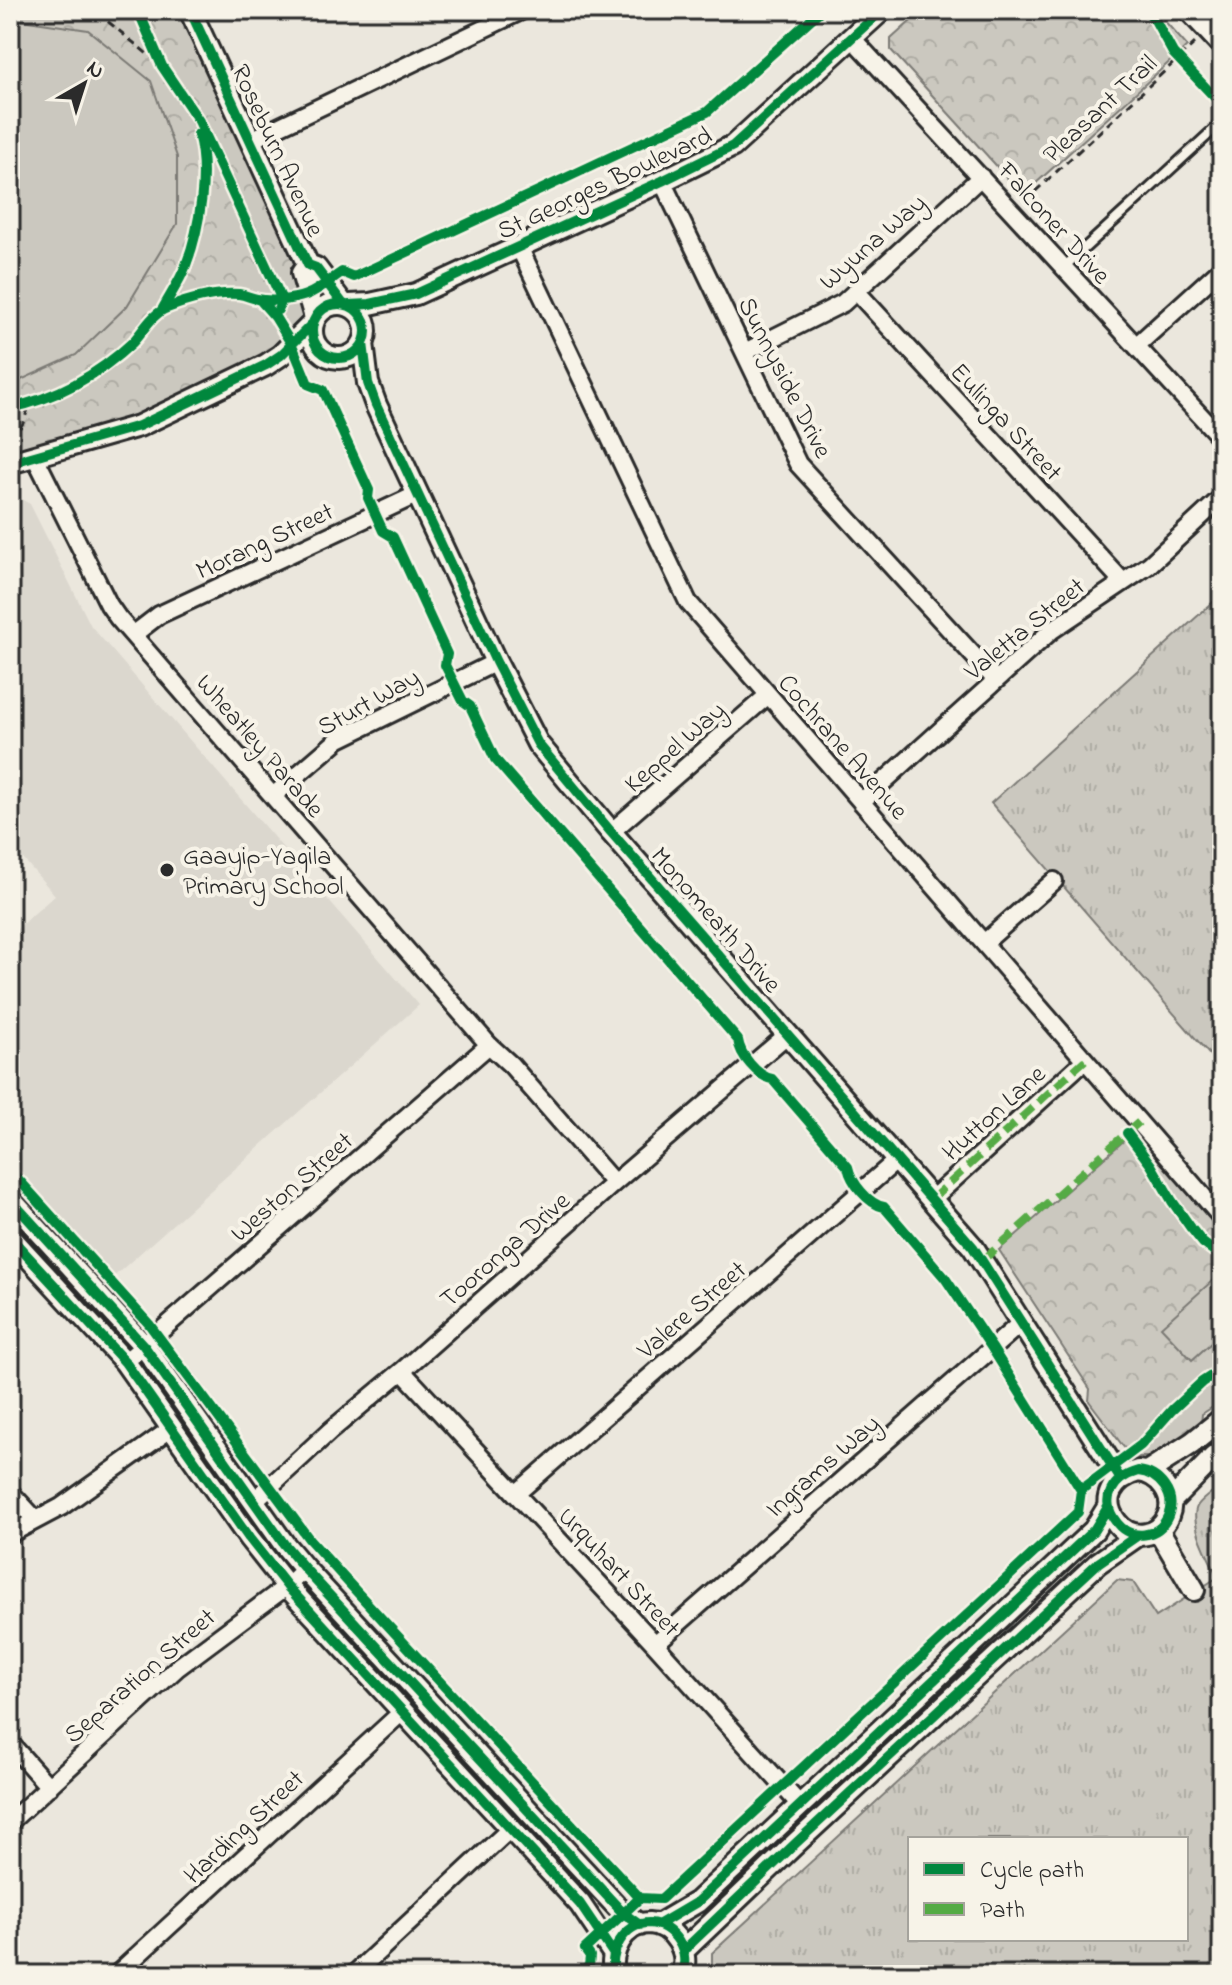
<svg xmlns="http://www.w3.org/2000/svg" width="1232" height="1985" font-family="'Indie Flower',sans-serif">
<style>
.built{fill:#dbd7ce}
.grass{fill:url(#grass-tufts);stroke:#7b7a75;stroke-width:2;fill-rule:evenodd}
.park{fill:url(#park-crowns);stroke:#7b7a75;stroke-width:2}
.pitch{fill:#cbc8bf;stroke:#7b7a75;stroke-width:2}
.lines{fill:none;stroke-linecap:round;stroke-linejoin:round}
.service-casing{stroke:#2b2b2b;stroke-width:14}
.minor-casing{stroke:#2b2b2b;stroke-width:22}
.tertiary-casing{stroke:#2b2b2b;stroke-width:26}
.path{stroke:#2b2b2b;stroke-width:3;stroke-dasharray:8 6;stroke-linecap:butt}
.service{stroke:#f7f3e8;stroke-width:8}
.minor{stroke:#f7f3e8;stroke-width:16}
.tertiary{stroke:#f7f3e8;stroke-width:20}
.quiet{stroke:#54ab44;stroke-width:8;stroke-dasharray:16 8;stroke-linecap:butt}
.cycleway-casing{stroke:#f7f3e8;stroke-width:15}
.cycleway{stroke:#00873e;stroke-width:10}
.poi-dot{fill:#2b2b2b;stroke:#f7f3e8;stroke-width:3}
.labels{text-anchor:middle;stroke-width:8;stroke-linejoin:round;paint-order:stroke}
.street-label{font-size:26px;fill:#2b2b2b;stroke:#f7f3e8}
.poi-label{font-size:26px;fill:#2b2b2b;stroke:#f7f3e8;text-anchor:start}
</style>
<defs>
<pattern id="grass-tufts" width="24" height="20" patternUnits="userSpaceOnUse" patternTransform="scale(2)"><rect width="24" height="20" fill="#cbc8bf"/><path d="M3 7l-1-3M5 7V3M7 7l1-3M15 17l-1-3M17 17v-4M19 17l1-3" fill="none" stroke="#aeaca4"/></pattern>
<pattern id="park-crowns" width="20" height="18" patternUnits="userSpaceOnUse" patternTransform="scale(2)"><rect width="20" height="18" fill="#cbc8bf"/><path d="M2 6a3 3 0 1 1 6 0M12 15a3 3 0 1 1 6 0" fill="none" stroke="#aeaca4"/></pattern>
</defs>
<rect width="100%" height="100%" fill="#ebe7dd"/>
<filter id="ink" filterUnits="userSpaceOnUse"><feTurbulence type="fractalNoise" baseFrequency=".0125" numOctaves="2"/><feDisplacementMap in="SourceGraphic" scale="16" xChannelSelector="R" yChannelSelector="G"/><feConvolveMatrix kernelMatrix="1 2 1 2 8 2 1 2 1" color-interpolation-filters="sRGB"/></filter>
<g filter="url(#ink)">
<path class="built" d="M12,494l18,10 61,122 328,379 -309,275 -100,-109v-236l45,-40 -45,-51v-349z"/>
<path class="grass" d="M1222,594v475l-231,-266z
M1222,1484v491h-506l-4,-4v-18l405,-373 16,2 23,35 62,-40c-7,-15 -31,-57 -20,-72 6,-8 17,-14 24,-21zM910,1839h276v100h-276z"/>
<path class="park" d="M10,10h180l118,255 7,53 -18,22 -158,86 -129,37z
M923,10h232l32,36 -164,149 -132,-145v-11z
M1135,1131l87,102v168l-20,13 -1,11 -42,28 -10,4h-12l-11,-7 -37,-49 1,-12 -91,-139z"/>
<path class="pitch" d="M15,19l73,11 63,51 26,76v67l-50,82 -51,49 -66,30v-365z
M1222,1272v61l-30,27 -31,-33z"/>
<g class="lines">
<g class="service-casing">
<path id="service" d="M1064,267l158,-145"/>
</g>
<g class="minor-casing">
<path id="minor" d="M851,37l371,402
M251,140l272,-130
M662,181l136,283 198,216
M519,247l169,355 534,616
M857,292l266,290
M1136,346l86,-78
M745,352l98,-49 138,-126
M35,457l74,148 9,13 371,427 22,20 103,118
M133,635l26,-20 259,-121
M273,796l66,-57 157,-77
M861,802l191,-172 97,-65 73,-68
M611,832l156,-136
M984,943l70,-62
M932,1199l153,-139
M125,1362l364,-317
M402,1371l253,273 146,162
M10,1492l26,28
M516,1494l381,-334
M254,1501l76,-70 72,-60 212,-188 174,-149
M10,1534l51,-27 111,-79
M655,1644l367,-322
M10,1743l39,44
M10,1822l167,-154 110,-82 18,-17
M116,1975l286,-263
M353,1975l157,-146"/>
</g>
<g class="tertiary-casing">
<path id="tertiary" d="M190,10l118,255 8,3 27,36
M1189,10l33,35
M308,265l-6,8 13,45
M312 331a27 27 0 1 1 54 0a27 27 0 1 1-54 0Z
M349,305l21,-1 46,-10 246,-113 71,-35 149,-136
M363,343l5,40 8,22 120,257 42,82 73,88 362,415 147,231
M10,463l129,-37 127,-61 15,-10 31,-31
M10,1199l134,147 140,198 21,25 318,344 17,12
M10,1237l115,125 124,176 38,48 293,318 33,49
M1138,1471c21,2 39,24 30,45 -9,22 -37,25 -51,7 -19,-23 -4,-45 21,-52z
M1147,1472l45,-29 30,-24
M1170,1502l43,-44 9,-7
M1158,1529l36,61
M658,1925l39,-23 397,-372 14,-23
M684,1950l112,-107 302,-280 39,-27
M615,1975c-8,-21 9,-52 34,-52 25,1 43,31 32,52"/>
</g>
<path class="path" d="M83,10l17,5 62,51
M1025,201l170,-158
M12,440l11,-17 7,-19"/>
<use href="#service" class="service"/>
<use href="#minor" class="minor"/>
<use href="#tertiary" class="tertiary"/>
<path class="quiet" d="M932,1199l153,-139
M983,1260l156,-138"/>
<g class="cycleway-casing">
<path id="cycleway" d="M138,10l24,56 37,55 83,179 -4,10
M190,10l118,255 8,3 27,36
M1146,10l9,10 18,33 49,52
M260,300l15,17 17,28 16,39 15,6 46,100 -1,8 15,33 10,6 54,117 -2,11 18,36 7,5 25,53 243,281c2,15 19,36 34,39l76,88c3,15 20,37 36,40l61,71 47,70 89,142
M312 331a27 27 0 1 1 54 0a27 27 0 1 1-54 0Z
M349,305l21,-1 46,-10 246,-113 71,-35 149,-136
M162,310c8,-15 18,-29 24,-45 14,-37 23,-93 12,-131
M363,343l5,40 8,22 120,257 42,82 73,88 362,415 147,231
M10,408c47,-10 88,-33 123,-66 10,-11 20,-29 34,-34 23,-9 48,-16 72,-14 7,1 12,4 18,5 14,3 35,1 49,-4 12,-4 25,-16 36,-23l12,5 353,-165 114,-102
M10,463l129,-37 127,-61 15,-10 31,-31
M1127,1133l24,32 21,36 19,27 12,15 19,14
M10,1170l139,154 160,215 47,52 284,307
M10,1199l134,147 140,198 21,25 318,344 17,12
M10,1237l115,125 124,176 38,48 293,318 33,49
M1138,1471c21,2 39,24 30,45 -9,22 -37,25 -51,7 -19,-23 -4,-45 21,-52z
M658,1925l39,-23 397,-372 14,-23
M684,1950l112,-107 302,-280 39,-27
M579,1975l10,-9 1,-10 -5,-7 55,-51 21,1 417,-387 3,-22 60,-45 31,-35 30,-28 20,-13
M615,1975c-8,-21 9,-52 34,-52 25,1 43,31 32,52"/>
</g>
<use href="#cycleway" class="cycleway"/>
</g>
</g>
<circle class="poi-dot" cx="167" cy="870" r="8"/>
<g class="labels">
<g class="street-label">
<text transform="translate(1099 108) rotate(-43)" y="9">Pleasant Trail</text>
<text transform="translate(279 150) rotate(65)" y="9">Roseburn Avenue</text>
<text transform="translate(604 182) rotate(-25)" y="9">St Georges Boulevard</text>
<text transform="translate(1055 222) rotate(48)" y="9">Falconer Drive</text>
<text transform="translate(872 241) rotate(-41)" y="9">Wyuna Way</text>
<text transform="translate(786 377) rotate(63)" y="9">Sunnyside Drive</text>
<text transform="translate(1007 421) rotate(47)" y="9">Eulinga Street</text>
<text transform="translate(264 540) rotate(-25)" y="9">Morang Street</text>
<text transform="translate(1024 628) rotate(-39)" y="9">Valetta Street</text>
<text transform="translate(368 701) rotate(-29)" y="9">Sturt Way</text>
<text transform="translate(261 745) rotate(49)" y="9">Wheatley Parade</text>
<text transform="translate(674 746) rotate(-41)" y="9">Keppel Way</text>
<text transform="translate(844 746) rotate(49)" y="9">Cochrane Avenue</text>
<text transform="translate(717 919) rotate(49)" y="9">Monomeath Drive</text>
<text transform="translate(993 1112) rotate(-42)" y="9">Hutton Lane</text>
<text transform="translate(291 1186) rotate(-41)" y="9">Weston Street</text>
<text transform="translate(504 1249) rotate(-41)" y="9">Tooronga Drive</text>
<text transform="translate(691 1309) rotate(-41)" y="9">Valere Street</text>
<text transform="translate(822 1465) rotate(-41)" y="9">Ingrams Way</text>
<text transform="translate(620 1571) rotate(47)" y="9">Urquhart Street</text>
<text transform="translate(139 1675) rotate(-41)" y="9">Separation Street</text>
<text transform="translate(243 1826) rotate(-43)" y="9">Harding Street</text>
</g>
<g class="poi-label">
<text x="183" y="864">Gaayip-Yagila<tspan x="183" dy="30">Primary School</tspan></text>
</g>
</g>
<rect width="1232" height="1985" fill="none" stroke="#f7f3e8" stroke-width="40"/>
<rect x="20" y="20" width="1192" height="1945" fill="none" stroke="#2b2b2b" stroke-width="3" filter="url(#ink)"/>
<rect x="908" y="1837" width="280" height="104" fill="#f7f3e8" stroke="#a5a39c" stroke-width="2"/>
<rect x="924" y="1863" width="40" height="12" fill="#00873e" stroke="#a5a39c" stroke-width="2"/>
<text x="980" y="1877" font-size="24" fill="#2b2b2b">Cycle path</text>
<rect x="924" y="1903" width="40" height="12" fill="#54ab44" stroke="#a5a39c" stroke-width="2"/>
<text x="980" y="1917" font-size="24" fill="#2b2b2b">Path</text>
<g transform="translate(84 84) rotate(39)" stroke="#f7f3e8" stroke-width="6" paint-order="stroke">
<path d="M0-6L14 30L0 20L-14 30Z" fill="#2b2b2b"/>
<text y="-12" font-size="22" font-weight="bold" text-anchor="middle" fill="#2b2b2b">N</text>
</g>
</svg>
